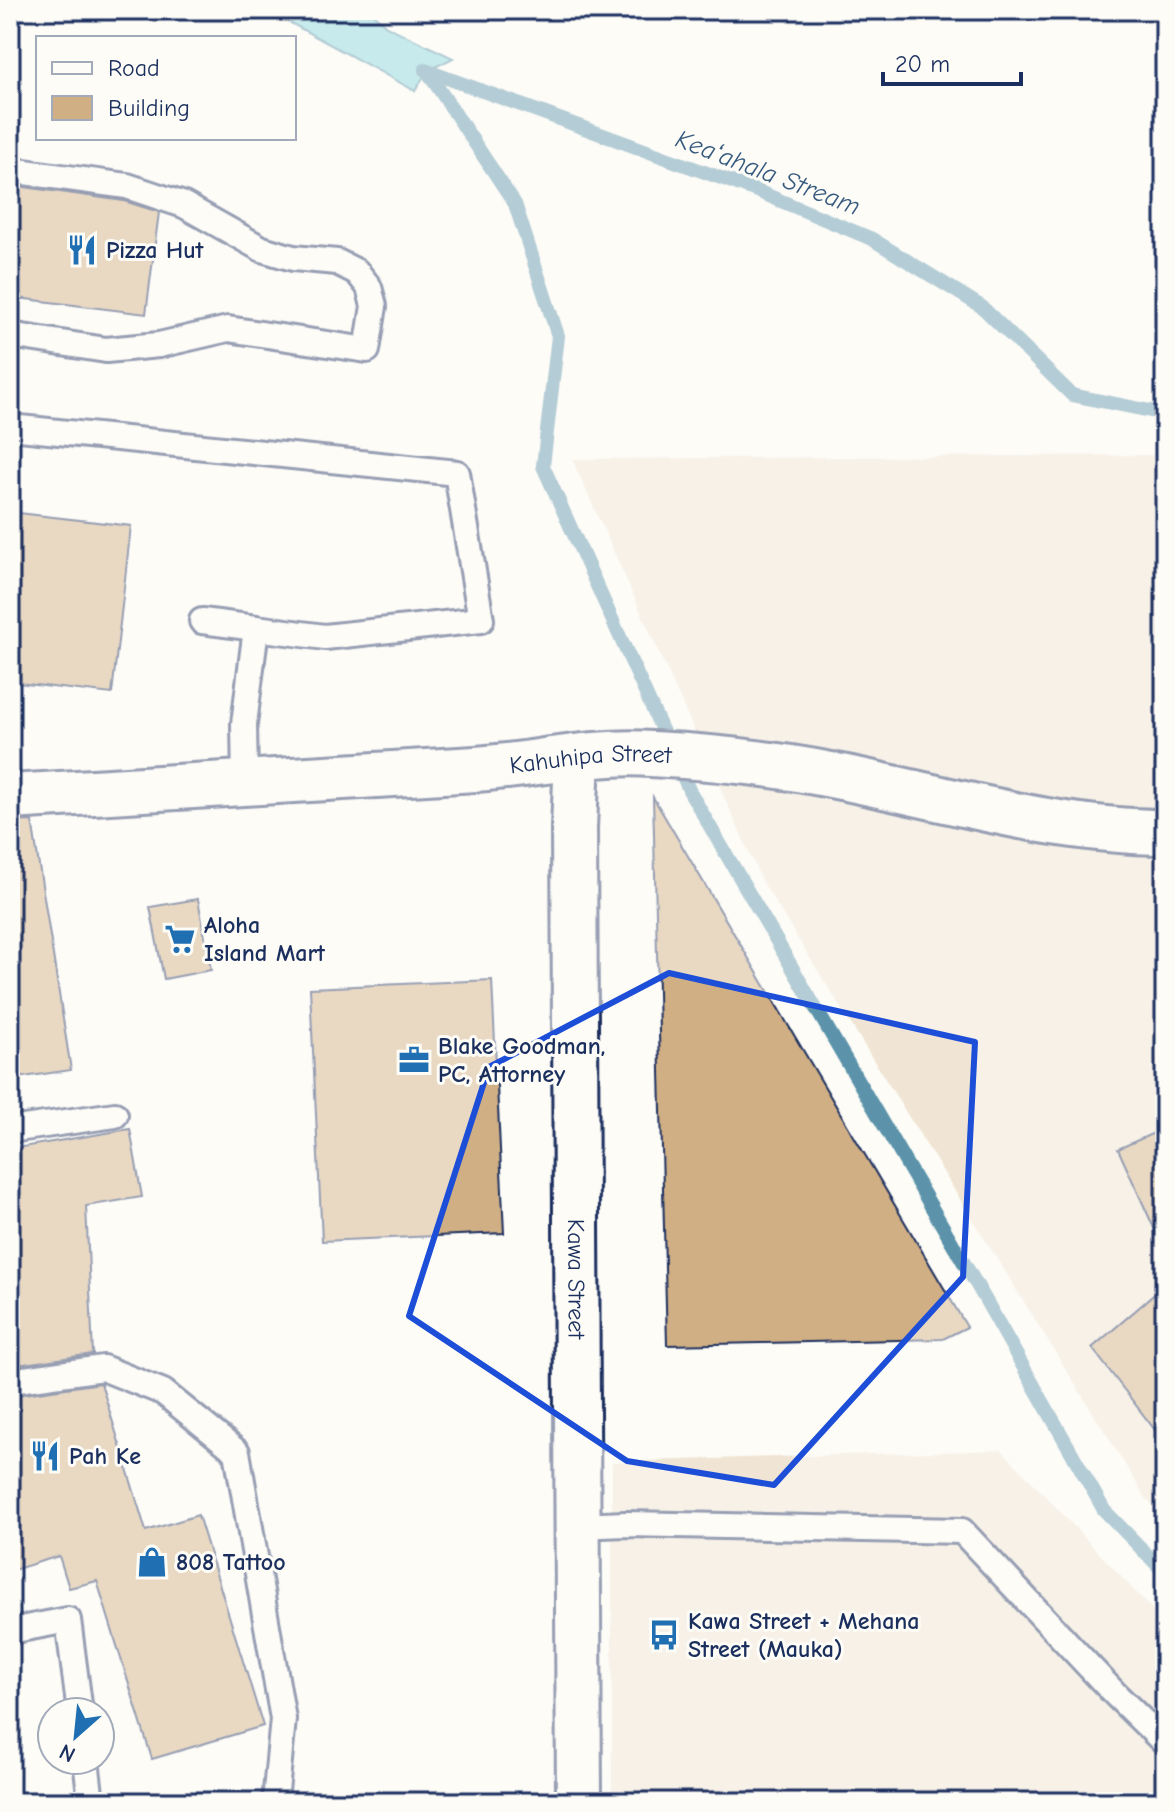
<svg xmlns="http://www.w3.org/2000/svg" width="1175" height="1812" font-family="'Comic Neue',sans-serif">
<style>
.built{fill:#f0e5d4}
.water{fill:#85d6dd;stroke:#5b93aa;stroke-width:2}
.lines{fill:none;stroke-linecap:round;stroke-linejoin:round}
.stream{stroke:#5b93aa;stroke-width:14}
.building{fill:#d1af84;stroke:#1b2f5e;stroke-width:2}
.service-casing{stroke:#1b2f5e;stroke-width:30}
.minor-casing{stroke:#1b2f5e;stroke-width:50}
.tertiary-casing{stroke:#1b2f5e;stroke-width:50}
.service{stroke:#fdfcf7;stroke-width:24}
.minor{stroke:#fdfcf7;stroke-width:44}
.tertiary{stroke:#fdfcf7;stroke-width:44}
.marked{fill:none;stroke:#1d4ed8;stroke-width:6;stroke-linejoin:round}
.labels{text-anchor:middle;stroke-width:6;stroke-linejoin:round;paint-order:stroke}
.poi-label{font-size:24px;font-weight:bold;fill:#1b2f5e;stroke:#fdfcf7;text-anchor:start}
.street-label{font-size:24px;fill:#1b2f5e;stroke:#fdfcf7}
.water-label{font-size:26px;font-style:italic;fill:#36597e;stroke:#fdfcf7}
</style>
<rect width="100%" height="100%" fill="#fdfcf7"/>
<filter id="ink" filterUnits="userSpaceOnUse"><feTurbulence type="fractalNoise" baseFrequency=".0125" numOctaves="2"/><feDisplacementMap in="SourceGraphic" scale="16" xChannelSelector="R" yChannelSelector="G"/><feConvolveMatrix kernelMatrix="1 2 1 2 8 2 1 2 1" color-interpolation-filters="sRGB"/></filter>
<g filter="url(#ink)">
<path class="built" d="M1165,455v1062l-19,-19 -384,-617 -190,-422z
M1002,1450l163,173v179h-553v-340z"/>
<path class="water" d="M267,10h102l17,16 67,32 -26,13 -12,20z"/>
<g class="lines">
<path class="stream" d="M425,70l337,123 110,46 110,68 90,88 93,19
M427,71l88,133 43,132 -15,130 147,326 295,507 119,211 61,63"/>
</g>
<path class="building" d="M10,185l114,16 35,11 -13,102 -136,-17z
M10,512l121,14 -19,168 -102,-12z
M653,797l314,530 -24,12 -276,6z
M32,821l39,249 -61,9v-257z
M198,899l13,71 -47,9 -14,-72z
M492,980l12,253 -182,8 -12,-253z
M1165,1128v124l-47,-103z
M130,1129l12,68 -56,9 7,148 -83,12v-217z
M1165,1285v158l-73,-95z
M101,1383l45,148 52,-16 65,211 -111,33 -55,-178 -28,7 -10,-32 -49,15v-175z"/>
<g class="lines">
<g class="service-casing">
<path id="service" d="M10,170l117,16 57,19 78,44 31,9 44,4 20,10 12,15 5,19 -7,44 -139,-21 -69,16 -53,5 -96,-15
M10,427l447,46 24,147 -156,17 -69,-9 -12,96 1,59
M202,621l54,7
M10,1130l105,-15
M10,1381l93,-13 60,24 74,60 46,267 -8,83
M577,1526l49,-2 336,7 154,164 49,48
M10,1631l58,-11 12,92
M86,1760l5,42"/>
</g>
<g class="minor-casing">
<g id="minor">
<path id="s1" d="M577,757l-3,71 5,974"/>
</g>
</g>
<g class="tertiary-casing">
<g id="tertiary">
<path id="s2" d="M10,797c155,-9 311,-19 466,-28 58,-4 116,-19 175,-15 61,3 120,9 180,21 110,21 221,57 334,57"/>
</g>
</g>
<use href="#service" class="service"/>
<use href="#minor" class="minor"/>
<use href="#tertiary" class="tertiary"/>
</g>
</g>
<path d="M0 0H1175V1812H0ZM669,973l306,69 -12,235 -189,208 -147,-24 -218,-145 80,-249z" fill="#fdfcf7" fill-opacity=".55" fill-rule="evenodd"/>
<path class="marked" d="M669,973l306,69 -12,235 -189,208 -147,-24 -218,-145 80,-249z"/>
<defs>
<g id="restaurant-bare" transform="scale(2.4)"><path d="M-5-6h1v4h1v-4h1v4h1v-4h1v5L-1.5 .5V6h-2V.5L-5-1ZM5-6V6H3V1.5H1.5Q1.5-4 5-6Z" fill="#1f6fb2" stroke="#fdfcf7" stroke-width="2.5" paint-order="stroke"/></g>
<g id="supermarket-bare" transform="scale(2.4)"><path d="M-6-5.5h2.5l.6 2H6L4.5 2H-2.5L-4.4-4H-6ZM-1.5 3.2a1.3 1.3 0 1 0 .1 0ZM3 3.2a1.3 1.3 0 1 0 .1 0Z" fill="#1f6fb2" stroke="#fdfcf7" stroke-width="2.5" paint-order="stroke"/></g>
<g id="office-bare" transform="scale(2.4)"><path d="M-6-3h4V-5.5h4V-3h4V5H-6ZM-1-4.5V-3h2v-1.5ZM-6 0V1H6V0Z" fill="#1f6fb2" stroke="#fdfcf7" stroke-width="2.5" paint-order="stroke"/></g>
<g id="shop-bare" transform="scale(2.4)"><path d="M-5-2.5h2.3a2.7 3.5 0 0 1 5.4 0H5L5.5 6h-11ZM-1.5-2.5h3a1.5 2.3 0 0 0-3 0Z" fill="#1f6fb2" stroke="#fdfcf7" stroke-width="2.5" paint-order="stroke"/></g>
<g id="bus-bare" transform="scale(2.4)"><path d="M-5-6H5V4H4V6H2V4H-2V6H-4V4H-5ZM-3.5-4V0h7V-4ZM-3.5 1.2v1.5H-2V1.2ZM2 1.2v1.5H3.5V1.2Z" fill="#1f6fb2" stroke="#fdfcf7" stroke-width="2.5" paint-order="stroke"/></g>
</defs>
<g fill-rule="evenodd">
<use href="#restaurant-bare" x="82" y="250"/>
<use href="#supermarket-bare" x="180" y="939"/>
<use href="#office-bare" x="414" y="1060"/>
<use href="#restaurant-bare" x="45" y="1456"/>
<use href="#shop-bare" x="152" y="1562"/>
<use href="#bus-bare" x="664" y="1635"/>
</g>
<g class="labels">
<g class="poi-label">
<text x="106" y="258">Pizza Hut</text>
<text x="204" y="933">Aloha<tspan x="204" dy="28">Island Mart</tspan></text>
<text x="438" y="1054">Blake Goodman,<tspan x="438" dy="28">PC, Attorney</tspan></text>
<text x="69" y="1464">Pah Ke</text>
<text x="176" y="1570">808 Tattoo</text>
<text x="688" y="1629">Kawa Street + Mehana<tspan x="688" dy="28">Street (Mauka)</tspan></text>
</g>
<g class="street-label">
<text dy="8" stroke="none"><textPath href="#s2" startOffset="582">Kahuhipa Street</textPath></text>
<text dy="8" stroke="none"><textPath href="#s1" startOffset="522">Kawa Street</textPath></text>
</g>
<g class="water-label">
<text transform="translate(768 172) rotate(21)" y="9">Keaʻahala Stream</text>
</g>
</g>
<rect width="1175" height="1812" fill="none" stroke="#fdfcf7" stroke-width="40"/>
<rect x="20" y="20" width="1135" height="1772" fill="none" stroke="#1b2f5e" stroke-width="3" filter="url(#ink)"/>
<rect x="36" y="36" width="260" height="104" fill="#fdfcf7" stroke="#a3aaba" stroke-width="2"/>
<rect x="52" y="62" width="40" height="12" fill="#fdfcf7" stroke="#a3aaba" stroke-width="2"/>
<text x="108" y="76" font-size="24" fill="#1b2f5e">Road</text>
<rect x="52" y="96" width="40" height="24" fill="#d1af84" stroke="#a3aaba" stroke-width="2"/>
<text x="108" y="116" font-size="24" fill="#1b2f5e">Building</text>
<g transform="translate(76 1736) rotate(207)"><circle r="38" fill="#fdfcf7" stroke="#a3aaba" stroke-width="2"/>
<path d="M0-6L14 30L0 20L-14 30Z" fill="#1f6fb2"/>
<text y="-12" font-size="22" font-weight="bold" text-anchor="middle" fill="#1b2f5e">N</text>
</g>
<path d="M883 72v12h138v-12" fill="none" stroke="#1b2f5e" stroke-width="4"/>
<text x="895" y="72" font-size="24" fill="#1b2f5e" stroke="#fdfcf7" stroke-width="6" paint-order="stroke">20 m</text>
</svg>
